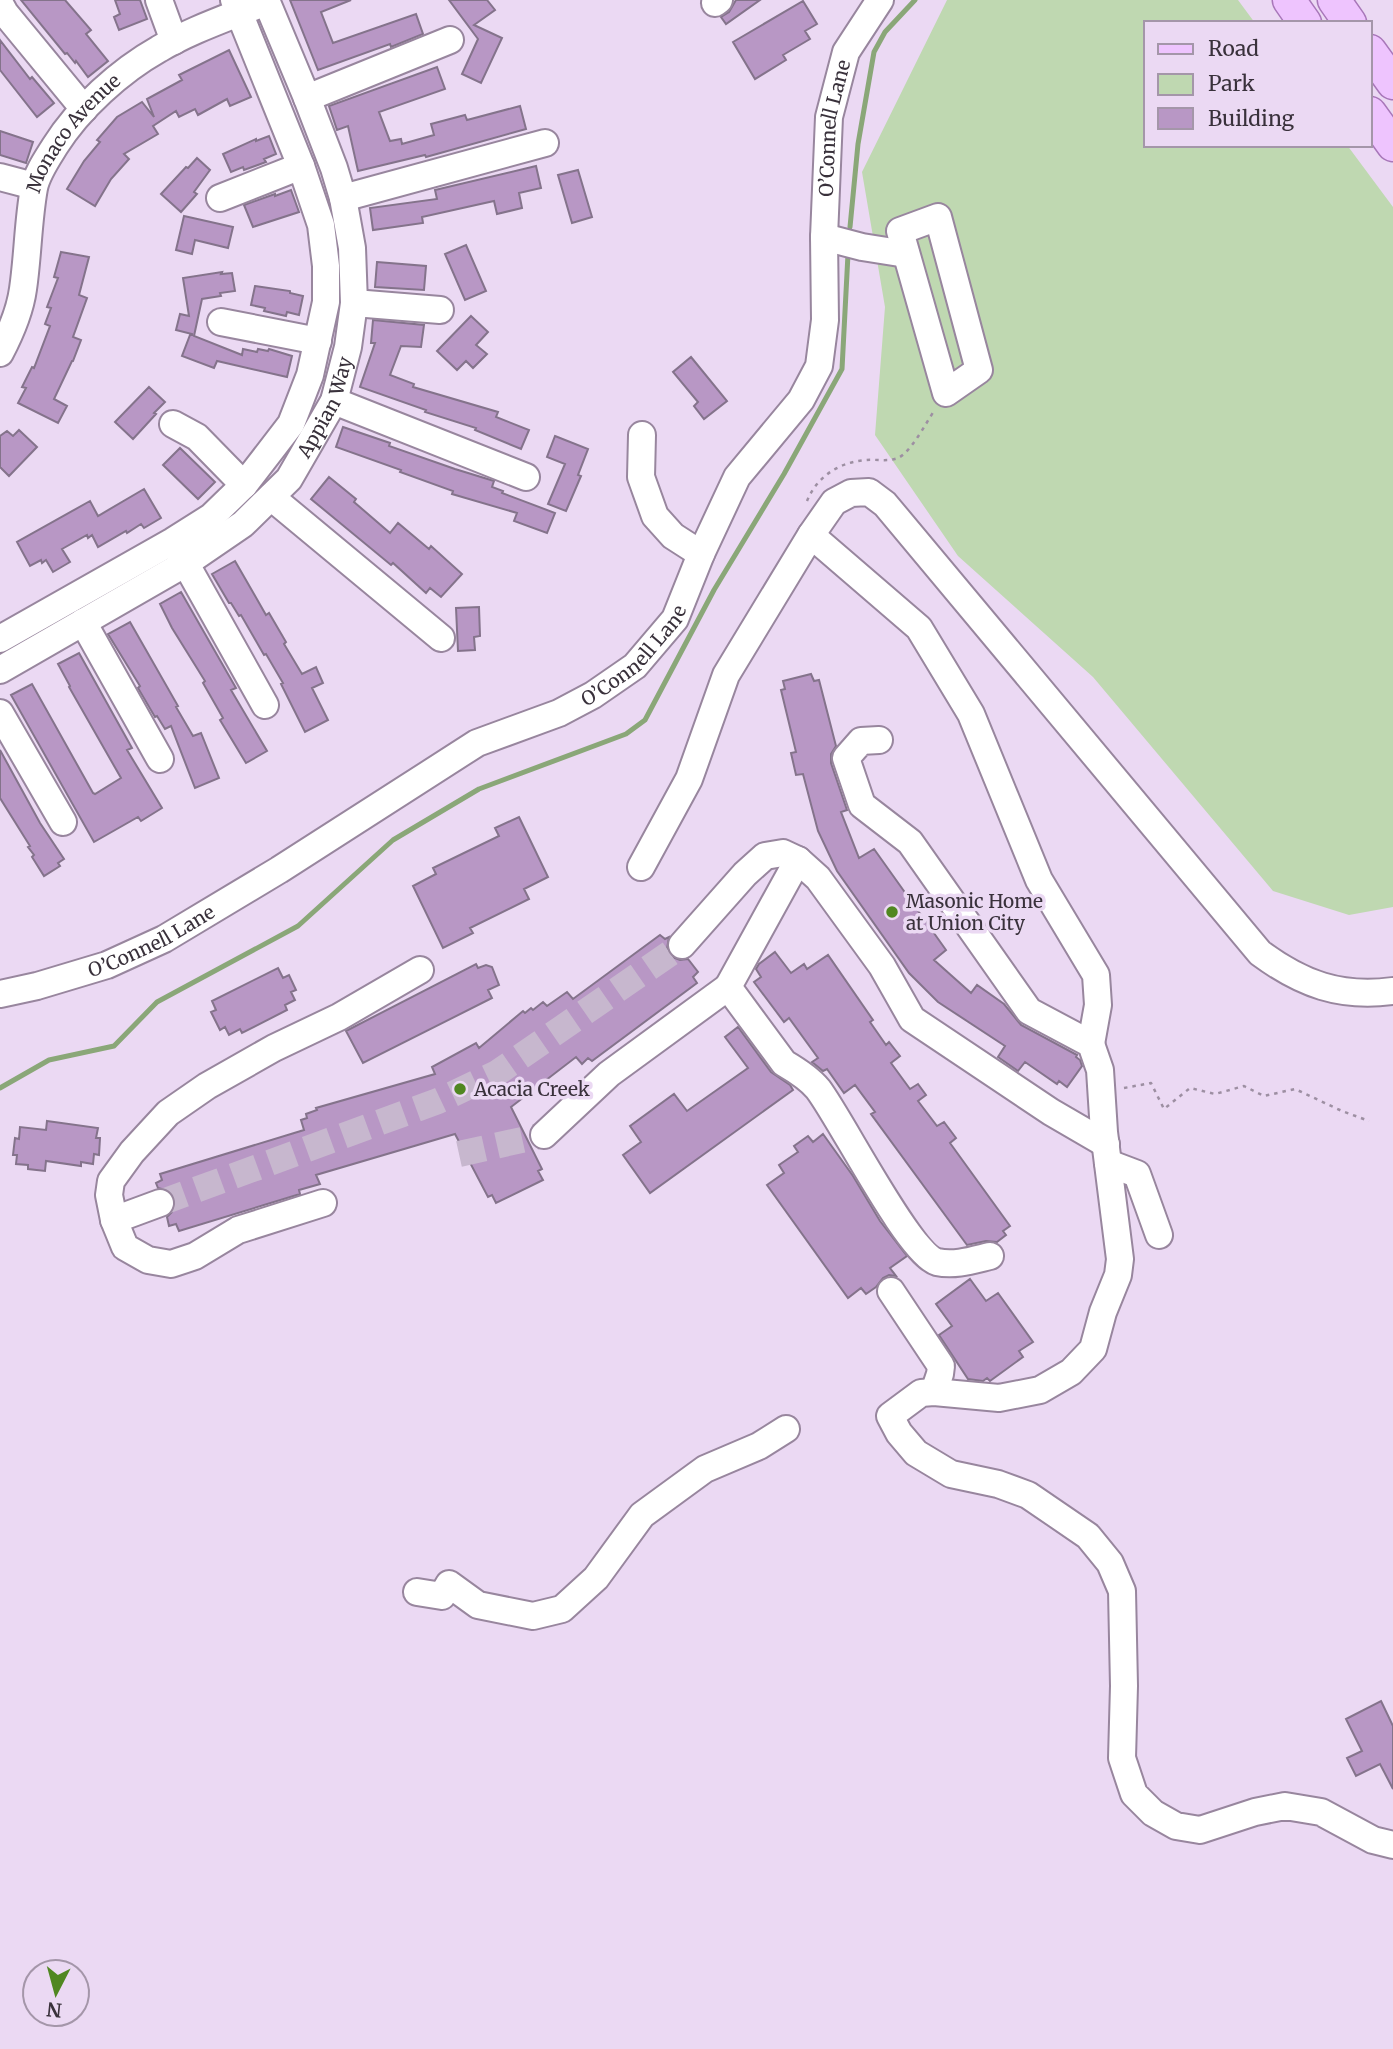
<svg xmlns="http://www.w3.org/2000/svg" width="1393" height="2049" font-family="Merriweather,serif">
<style>
.green{fill:#bfd8b1}
.lines{fill:none;stroke-linecap:round;stroke-linejoin:round}
.stream{stroke:#8aa778;stroke-width:5}
.building{fill:#b897c5;stroke:#84738b;stroke-width:2}
.minor-tunnel{stroke:#c7b7ce;stroke-width:26;stroke-dasharray:26 13;stroke-linecap:butt}
.minor-casing{stroke:#98869e;stroke-width:30}
.major-casing{stroke:#a877b9;stroke-width:35}
.path{stroke:#9d8fa2;stroke-width:2.5;stroke-dasharray:3.5 5;stroke-linecap:butt}
.minor{stroke:#fff;stroke-width:26}
.major{stroke:#eec4fe;stroke-width:32}
.poi-dot{fill:#508721;stroke:#ebd9f3;stroke-width:2.5}
.labels{text-anchor:middle;stroke-width:7;stroke-linejoin:round;paint-order:stroke}
.street-label{font-size:19px;fill:#39313b;stroke:#ebd9f3}
.poi-label{font-size:19px;fill:#39313b;stroke:#ebd9f3;text-anchor:start}
</style>
<rect width="100%" height="100%" fill="#ebd9f3"/>
<path class="green" d="M947,0h291l17,23h-109v122h201l46,62v700l-44,8 -76,-24 -180,-214 -135,-121 -83,-121 10,-128 -23,-135z"/>
<g class="lines">
<path class="stream" d="M850,227l8,-83 16,-92 11,-20 30,-32
M0,1088l49,-28 65,-14 43,-44 141,-76 95,-86 86,-51 147,-55 19,-14 69,-130 70,-116 58,-105 6,-115"/>
</g>
<path class="building" d="M21,0h44l26,30 -5,4 22,27 -20,16 -12,-16 -1,2 -8,-10 -2,1z
M115,0h25l7,19 -28,11 -5,-13 6,-3z
M290,0h61l-30,12 12,31 83,-29 7,20 -32,13 -1,-3 -72,26z
M449,0h38l8,10 -21,15 28,13 -21,45 -19,-9 16,-35z
M736,0h24l-34,24 -5,-7 8,-5z
M803,1l14,23 -12,7 5,8 -27,16 3,5 -31,19 -22,-37z
M0,40l30,39 2,-2 22,26 -17,14 -37,-47z
M229,50l22,47 -21,9 -3,-7 -29,16 -3,-6 -16,8 -3,-6 -23,15 5,8 -34,20 5,5 -18,20 -16,27 -28,-17 17,-28 16,-19 -3,-2 20,-23 25,-15 12,15 -7,-18 35,-19 -3,-5z
M437,67l8,22 -66,23 11,29 11,-2 1,5 32,-9 -3,-11 34,-9 2,5 53,-14 6,23 -100,28 -1,-2 -67,16 -10,-45 -11,4 -8,-24z
M0,131l33,11 -7,21 -26,-8z
M269,136l7,18 -12,5 2,3 -22,8 -1,-3 -12,5 -8,-18 33,-15v2z
M197,158l13,12 -16,22 3,2 -16,18 -20,-18 25,-27 2,1z
M536,166l5,22 -22,5 3,15 -25,6 -3,-13 -72,16 1,6 -50,7 -3,-22 67,-9 -2,-9z
M578,170l14,47 -20,6 -14,-48z
M291,190l8,22 -46,15 -9,-22 31,-11v2z
M184,216l49,11 -5,21 -33,-8 -3,14 -16,-4z
M466,245l20,46 -21,9 -20,-46z
M61,252l28,5 -10,38 8,3 -14,39 8,3 -8,21h-1l-18,38 13,7 -9,17 -40,-20 8,-15 -4,-1 10,-20 2,1 16,-42 -5,-2 6,-16 -4,-1 11,-29 -4,-1z
M377,262l49,4 -2,24 -49,-3z
M222,272l-1,2 11,-1 3,18 -15,2 1,3 -19,3 -8,37 48,19 1,-6 14,3 1,-3 10,2 1,-2 23,7 -5,21 -70,-16 -3,7 -32,-12 8,-21h2v-1l-16,-4 4,-16 9,2 -6,-38z
M255,286l35,5v2l13,3 -4,19 -12,-3 -1,4 -22,-5 1,-3 -14,-3z
M471,316l17,16 -12,13 11,9 -14,14 -7,-7 -9,9 -20,-19z
M373,320l51,5 -3,22 -20,-1 -11,29 24,9 -1,3 85,25 -2,5 33,13 -8,19 -46,-19 1,-2 -51,-16 1,-2 -66,-23 15,-44h-4z
M691,357l36,44 -23,18 -10,-13 4,-4 -25,-30z
M149,387l16,15 -11,11 2,1 -23,25 -18,-17z
M343,427l47,16 -1,3 66,23 39,12 -2,6 11,4 -1,2 53,20 -8,20 -33,-12 3,-8 -65,-19 1,-3 -53,-19 1,-2 -65,-23z
M19,430l18,17 -28,29 -9,-9v-31l7,-5 6,5z
M555,436l33,13 -10,26 3,1 -15,35 -18,-7 17,-40 -18,-7z
M180,448l35,34 -17,17 -35,-34z
M329,477l27,22 -2,3 36,31 8,-10 31,26 2,-3 31,28 -21,23 -11,-9 -4,5 -33,-30 -2,2 -80,-66z
M144,489l17,29 -17,10 -3,-4 -14,9 -1,-2 -28,16 -6,-12 -4,3 -1,-3 -25,14 8,13 -17,10 -7,-12 -4,3 -1,-3 -11,6 -13,-24 73,-41 8,15z
M235,561l31,54 3,-2 17,29 -2,2 18,30 14,-7 7,16 -11,5 16,32 -23,12 -24,-48 2,-1 -17,-29 -2,1 -23,-40 -2,1 -8,-13h-2l-17,-29z
M181,592l55,96 -5,2 36,61 -21,12 -26,-43 3,-2 -20,-35 2,-2 -33,-53 -12,-24z
M479,607l1,29 -6,1 1,13 -17,1 -2,-43z
M130,622l48,84 -2,1 17,29 8,-3 18,45 -24,10 -24,-62 -6,3 -8,-13 -2,1 -17,-29 2,-2 -32,-52z
M79,653l53,95 -5,2 35,58 -21,13 -3,-4 -44,25 -83,-147 21,-11 61,109 2,1 26,-16 -52,-91 1,-1 -12,-22z
M811,674l3,7 5,-1 17,66 -5,8v9l16,47 -6,2 18,46 15,-9 72,101 -12,10 37,33 6,-8 27,19 17,21 56,30 -1,2 4,3 2,6 -15,21 -8,-6 -2,3 -32,-22 -7,9 -20,-14 7,-11 -67,-44 -29,-29 -72,-102 -19,-40 -15,-57 -7,1 -5,-22 5,-1 -15,-62 4,-1 -2,-8z
M0,750l40,73 24,36 -6,4 2,3 -16,10 -12,-19 2,-2 -6,-8 2,-1 -30,-48z
M519,817l29,60 -24,12 5,10 -59,29 3,5 -30,15 -30,-62 23,-12 -3,-6 66,-32 -4,-8z
M660,935l5,4 4,-2 -2,12 5,8 8,3 8,-1 10,13 -5,5 4,6 -105,78 -4,-3 -6,6 -6,-7 -65,50 31,62 -4,2 5,9 -47,23 -4,-8 -4,2 -33,-63 -139,41 4,9 -21,6 1,4 -121,37 -3,-7 -7,2 -2,-9 5,-5 3,-6v-8l-6,-7 -11,-3 -2,-5 6,-3 -2,-6 144,-44 -3,-10 6,-2 -1,-4 11,-4 -1,-2 119,-34 -3,-7 44,-24 3,5 44,-37 2,2 6,-5 2,2 10,-8 4,4 20,-14 6,7z
M775,952l16,21 13,-9 3,5 21,-14 45,65 -3,2 16,23 3,-3 11,14 -9,7 19,26 8,-5 8,11 -8,6 19,25 7,-4 12,16 -6,5 60,83 -7,5 3,4 -9,7 -11,-1 -19,4 -96,-131 4,-2 -20,-27 -11,8 -17,-24 -4,2 -11,-9 6,-4 -29,-40 -5,4 -30,-40 7,-5 -5,-8 3,-5z
M476,964l2,4 8,-3 6,2 7,18 -11,5 4,8 -129,65 -17,-32z
M278,968l5,10 6,-3 7,15 -5,2 4,8 -10,5 2,5 -45,23 -2,-4 -11,6 -4,-8 -5,3 -9,-18 5,-2 -4,-9z
M738,1027l33,45 19,13 3,5 -143,103 -27,-38 18,-13 -11,-16 44,-32 13,17 61,-43 -23,-31z
M47,1121l51,7 -2,10h4l-1,17 -5,-1 -1,10 -12,-2v4l-35,-5 -1,10 -17,-2v-4l-12,-1 1,-9h-4l2,-17 4,1 1,-12 26,3z
M823,1134l30,42 27,45 27,35 -17,12 6,8 -7,-1 -6,3 -7,9 -10,7 -5,-6 -13,10 -81,-113 17,-12 -5,-8 19,-13 -4,-6 14,-10 5,6z
M970,1279l16,22 12,-8 35,49 -14,9 4,6 -33,24 -3,-3 -4,3 -15,-2 -29,-44 13,-9 -16,-22z
M1381,1701l12,25v63l-13,-25 -24,12 -9,-18 15,-7 -16,-32z"/>
<g class="lines">
<path class="minor-tunnel" d="M459,1154l85,-19
M160,1203l278,-102 59,-28 185,-128"/>
<g class="minor-casing">
<g id="minor">
<path d="M159,0l15,41"/>
<path d="M715,3l4,-3"/>
<path d="M0,4l5,9 79,96"/>
<path d="M307,98l143,-58"/>
<path d="M0,177l34,9"/>
<path d="M220,198l81,-32"/>
<path d="M343,198l202,-55"/>
<path d="M938,217l41,153 -33,23 -46,-162z"/>
<path d="M824,237l38,10 44,7"/>
<path d="M354,303l86,7"/>
<path d="M221,322l97,19"/>
<path id="s1" d="M0,353c10,-19 20,-42 23,-64 5,-34 5,-68 11,-101 3,-15 13,-29 21,-42 24,-38 65,-75 104,-97 30,-18 65,-30 97,-43"/>
<path d="M334,401l192,76"/>
<path d="M173,424l24,13 47,48"/>
<path d="M642,435l-1,42 14,39 18,20 28,18"/>
<path d="M271,497l170,141"/>
<path d="M811,535l108,93 52,86 68,166 57,95 2,30 -7,39"/>
<path d="M177,548l88,157"/>
<path d="M83,622l77,137"/>
<path d="M0,639l173,-98 38,-24 33,-32 47,-61 19,-49 16,-73v-36l-5,-41 -20,-59 -67,-166"/>
<path id="s2" d="M0,670l186,-107 57,-39 46,-45 45,-78 14,-54 6,-44 -2,-55 -9,-50 -9,-30 -27,-70 -41,-98"/>
<path d="M0,713l63,109"/>
<path d="M879,740l-18,1 -15,17 16,47 48,37 119,169 62,33 9,26 4,62 16,127 -2,16 -15,37 -10,37 -22,23 -31,18 -41,8 -65,-6 -13,1 -31,23 9,17 17,20 35,21 47,10 30,11 60,41 22,27 12,28 2,95 -2,72 12,36 19,19 23,13 24,4 55,-18 30,-6 36,6 52,28 20,5"/>
<path d="M798,860l-70,127 56,76c12,7 25,15 34,26 23,30 91,165 119,173 18,4 36,-2 53,-6"/>
<path d="M641,867l48,-88 37,-104 85,-140 23,-33 17,-9 18,-1 16,12 375,449c42,31 80,45 133,38"/>
<path d="M682,945l63,-71 20,-18 18,-3 15,7 20,18 64,88 30,53 139,93 55,32"/>
<path id="s3" d="M0,994l37,-8 70,-21 57,-26 115,-69 198,-127 82,-30 34,-18 42,-29 40,-47 26,-65 36,-77 64,-77 18,-34 6,-46 -1,-83 5,-120 17,-65 34,-52"/>
<path d="M544,1135l65,-61 119,-87"/>
<path d="M1108,1163l29,11 22,61"/>
<path d="M323,1203l-85,27 -43,26 -24,8 -23,-4 -23,-13 -11,-27 -5,-25 2,-14 21,-29 36,-39 39,-27 67,-38 65,-31 81,-47"/>
<path d="M114,1220l46,-17"/>
<path d="M891,1291l50,75 -1,8 -6,18"/>
<path d="M417,1592l25,4 7,-12 29,21 55,11 29,-7 34,-31 46,-63 63,-46 54,-23 27,-17"/>
</g>
</g>
<g class="major-casing">
<path id="major" d="M1289,0l16,23
M1334,0l16,23
M1370,51l23,32
M1370,113l23,32"/>
</g>
<path class="path" d="M807,501c10,-25 33,-39 59,-41 10,-1 22,2 32,-2 13,-6 28,-35 36,-47
M1124,1088l27,-5 13,26 26,-21 25,6 29,-8 20,10 31,-7 47,22 27,10"/>
<use href="#minor" class="minor"/>
<use href="#major" class="major"/>
</g>
<g class="poi-dot">
<circle cx="892" cy="912" r="7"/>
<circle cx="460" cy="1089" r="7"/>
</g>
<g class="labels">
<g class="street-label">
<text dy="7" stroke="none"><textPath href="#s3" startOffset="1314">O’Connell Lane</textPath></text>
<text dy="7" stroke="none"><textPath href="#s1" startOffset="238">Monaco Avenue</textPath></text>
<text dy="7" stroke="none"><textPath href="#s2" startOffset="429">Appian Way</textPath></text>
<text dy="7" stroke="none"><textPath href="#s3" startOffset="726">O’Connell Lane</textPath></text>
<text dy="7" stroke="none"><textPath href="#s3" startOffset="161">O’Connell Lane</textPath></text>
</g>
<g class="poi-label">
<text x="906" y="908">Masonic Home<tspan x="906" dy="22">at Union City</tspan></text>
<text x="474" y="1096">Acacia Creek</text>
</g>
</g>
<rect x="1144" y="21" width="228" height="126" fill="#ebd9f3" stroke="#a496a9" stroke-width="2"/>
<rect x="1158" y="44" width="35" height="10" fill="#eec4fe" stroke="#a496a9" stroke-width="2"/>
<text x="1208" y="56" font-size="21" fill="#39313b">Road</text>
<rect x="1158" y="74" width="35" height="21" fill="#bfd8b1" stroke="#a496a9" stroke-width="2"/>
<text x="1208" y="91" font-size="21" fill="#39313b">Park</text>
<rect x="1158" y="108" width="35" height="21" fill="#b897c5" stroke="#a496a9" stroke-width="2"/>
<text x="1208" y="126" font-size="21" fill="#39313b">Building</text>
<g transform="translate(56 1993) rotate(186)"><circle r="33" fill="#ebd9f3" stroke="#a496a9" stroke-width="2"/>
<path d="M0-5L12 26L0 18L-12 26Z" fill="#508721"/>
<text y="-10" font-size="19" font-weight="bold" text-anchor="middle" fill="#39313b">N</text>
</g>
</svg>
